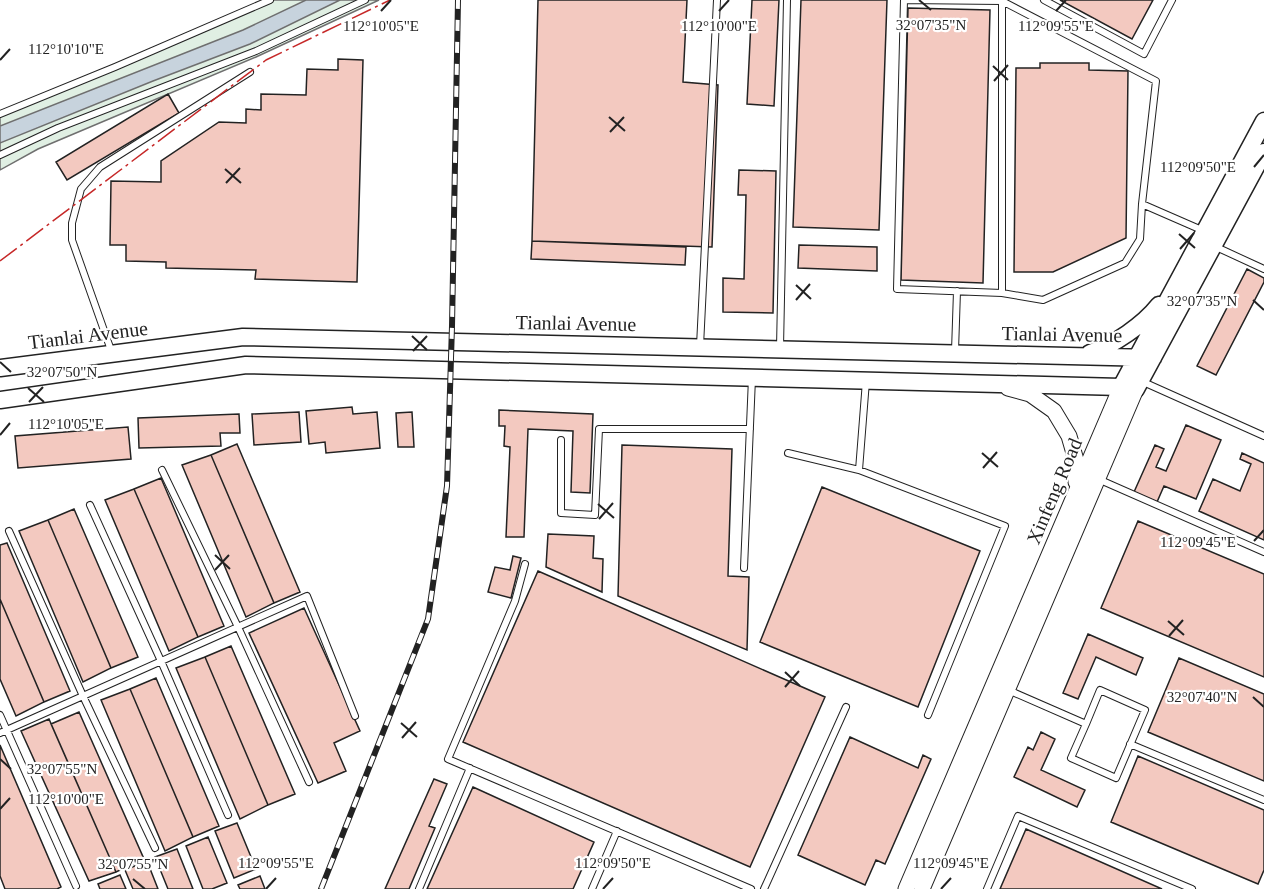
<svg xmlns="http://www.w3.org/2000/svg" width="1264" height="889" font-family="Georgia,serif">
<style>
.green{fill:#e0efe3;stroke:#6f6f6f;stroke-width:1.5}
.water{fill:#c7d3dd;stroke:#6f6f6f;stroke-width:1.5}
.building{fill:#f3c9c0;stroke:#222;stroke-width:1.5}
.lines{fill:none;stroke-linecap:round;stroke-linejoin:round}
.service-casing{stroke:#222;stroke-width:8}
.tertiary-casing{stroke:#222;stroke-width:17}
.secondary-casing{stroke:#222;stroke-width:19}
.service{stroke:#fff;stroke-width:6}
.tertiary{stroke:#fff;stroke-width:15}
.secondary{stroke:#fff;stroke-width:16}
.rail-casing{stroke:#222;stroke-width:6}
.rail{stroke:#fff;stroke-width:4;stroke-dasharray:11;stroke-linecap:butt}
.power{stroke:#c62828;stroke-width:1.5;stroke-dasharray:21 4.5 3 4.5;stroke-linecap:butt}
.ticks{fill:none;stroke:#222;stroke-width:2}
.labels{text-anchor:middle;stroke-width:4.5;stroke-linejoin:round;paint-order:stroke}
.street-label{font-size:20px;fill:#222;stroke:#fff}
.ticks-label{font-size:15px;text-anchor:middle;fill:#222;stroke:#fff;stroke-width:4.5;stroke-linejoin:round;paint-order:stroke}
</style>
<rect width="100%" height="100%" fill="#fff"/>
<path class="green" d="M272,0h107l-123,57 -218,92 -38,21v-56z"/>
<path class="water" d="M306,0h34l-90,44 -97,37 -153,62v-17l243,-96z"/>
<path class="building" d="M538,0h149l-4,82 35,3 -6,162 -180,-6z
M752,0h27l-5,106 -27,-2z
M801,0h86l-8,230 -86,-3z
M1060,0h93l-21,39z
M908,8l82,2 -7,273 -82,-3z
M338,59l25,1 -6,222 -102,-3 1,-9 -90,-2v-6l-40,-1v-16h-16l1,-64 50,1v-21l58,-39 27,1v-14l15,1v-16l45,1 1,-26 31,1z
M1040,63h49v7l39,1 -2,167 -73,34h-39l2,-204h24z
M168,94l11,19 -112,67 -11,-18z
M739,170l37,1 -3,142 -50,-1v-34l21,1 2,-84h-8z
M532,241l154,6 -1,18 -154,-6z
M799,245l78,2v24l-79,-3z
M1247,269l17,9v4l-48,93 -19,-9z
M352,407l1,7 24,-2 3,36 -54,5 -1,-11 -16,2 -3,-33z
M499,410l94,4 -3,79 -19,-1 2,-61 -45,-2 -4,108h-18l4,-90 -6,-1 1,-20h-6z
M299,412l2,30 -47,3 -2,-31z
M412,412l2,35h-16l-2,-34z
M239,414l1,19h-20l1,13 -82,2 -1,-30z
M1186,425l35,15 -25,59 -32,-13 -7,16 -23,-10 21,-47 9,4 -8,18 10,4z
M128,427l3,32 -113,9 -3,-32z
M237,444l63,148 -26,11 -63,-148z
M622,445l110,4 -4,127 21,1 -2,73 -129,-54z
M1242,453l22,10v77l-65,-29 14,-32 27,12 11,-27 -11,-5z
M211,455l63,148 -28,14 -64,-152z
M161,478l63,148 -26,11 -64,-148z
M822,487l158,64 -62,156 -158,-65z
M134,489l64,148 -29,14 -64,-151z
M74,509l64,148 -27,11 -63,-148z
M48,520l63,148 -28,14 -64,-151z
M1138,521l126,53v103l-163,-69z
M548,534l46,2 -1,22 10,1 -1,33 -56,-25z
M7,543l63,148 -26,11 -44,-103v-54z
M513,556l8,2 -10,40 -23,-6 7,-25 15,3z
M538,571l287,126 -75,170 -287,-125z
M0,599l44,103 -28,14 -16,-37z
M304,608l56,123 -26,12 12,28 -28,12 -69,-150z
M1088,634l55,24 -7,17 -40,-18 -18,42 -15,-6z
M231,646l64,148 -27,11 -63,-148z
M205,657l63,148 -28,14 -64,-151z
M1179,658l85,36v87l-116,-49z
M156,678l63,148 -26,11 -63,-148z
M130,689l63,148 -28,14 -64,-151z
M79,712l65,147 -28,13 -65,-148z
M49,719l67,153 -27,9 -68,-150z
M1041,732l14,7 -14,31 44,20 -8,17 -63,-30 14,-30 5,3z
M850,737l68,31 5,-13 8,4 -46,105 -9,-4 -11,25 -67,-30z
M0,745l61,142 -4,2h-52l-5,-13z
M1138,756l126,54v60l-6,14 -147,-62z
M434,779l13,5 -18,42 6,2 -26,61h-24z
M473,787l121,55 -21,47h-146z
M237,823l19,46 -22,9 -19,-47z
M1026,829l136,60h-162z
M208,837l19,46 -15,6h-9l-17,-43z
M177,849l16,40h-25l-13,-32z
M147,861l11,28h-25l-8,-19z
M120,875l6,14h-26l-2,-5z
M260,876l5,13h-25l-2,-4z"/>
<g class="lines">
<g class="service-casing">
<path id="service" d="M1044,0l100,54 28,-54
M1002,1v292l-105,-4 7,-289 98,1 154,80 -14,123 62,27
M0,114l115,-47 155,-67
M0,155l58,-27 198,-77 109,-51
M1214,246l50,23
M1002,293l41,7 82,-37 15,-24 2,-35
M700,346l17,-346
M780,348l7,-348
M955,351l2,-60
M112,353l-40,-113v-17l9,-34 19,-22 150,-95
M1141,381l123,55
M561,440v73l34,2 4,-86h151
M788,453l71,17 7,-89
M162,470l76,157 71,155
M859,470l146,56 -77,189
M1098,479l166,73
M90,505l71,156 67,154
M9,531l74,165 72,152
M525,564l-10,37 -67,158 303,130
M744,568l8,-190
M1008,690l78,34 -15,34 45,20 29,-68 -45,-20 -14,34
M0,715l76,171
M0,733l307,-137 48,120
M1130,744l134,56
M419,889l51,-121
M592,889l25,-58
M764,889l82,-182
M987,889l31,-73 174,73"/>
</g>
<g class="tertiary-casing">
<path id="tertiary" d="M1008,388l22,6 24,17 15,25 9,31 -2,15
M906,889l215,-502
M922,889l214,-500"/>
</g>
<g class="secondary-casing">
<path id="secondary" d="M1090,353c24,-8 53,-28 69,-48
M0,368l243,-31 910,21
M1121,387l143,-266
M0,400l246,-35 875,22 15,2 128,-237"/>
</g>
<use href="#service" class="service"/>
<use href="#tertiary" class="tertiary"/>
<use href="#secondary" class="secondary"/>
<g class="rail-casing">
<path id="rail" d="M321,889l107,-270 19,-133 5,-160 6,-326"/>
</g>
<use href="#rail" class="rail"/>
<path class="power" d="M0,261l266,-201 124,-60"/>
</g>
<path class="ticks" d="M919,0l12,10M381,11l10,-11M719,11l10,-11M1056,11l10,-11M0,60l10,-11M993,66l15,14M994,81l14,-16M609,117l16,14M610,132l14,-15M1254,167l10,-12M225,169l16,14M226,183l14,-15M1179,234l16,14M1180,249l14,-16M796,285l15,14M796,300l14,-16M1253,300l11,10M412,336l15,14M413,351l14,-15M0,362l11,10M28,388l16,14M29,402l14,-15M0,435l10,-12M982,453l16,14M983,468l14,-16M598,504l16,14M599,519l14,-16M1254,541l10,-11M215,555l15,14M215,570l14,-15M1168,621l16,14M1169,636l14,-16M785,672l15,14M785,687l14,-16M1253,697l11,10M401,723l16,14M402,738l14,-16M0,759l11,10M0,809l10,-11M133,879l12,10M266,889l10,-11M603,889l10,-11M941,889l10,-11"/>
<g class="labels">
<g class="street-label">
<text transform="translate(576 323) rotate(1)" y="7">Tianlai Avenue</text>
<text transform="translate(1062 334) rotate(1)" y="7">Tianlai Avenue</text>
<text transform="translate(88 335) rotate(-7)" y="7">Tianlai Avenue</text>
<text transform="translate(1054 491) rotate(-67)" y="7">Xinfeng Road</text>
</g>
</g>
<g class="ticks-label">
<text x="931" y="30">32°07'35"N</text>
<text x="381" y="31">112°10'05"E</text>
<text x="719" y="31">112°10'00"E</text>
<text x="1056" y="31">112°09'55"E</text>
<text x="66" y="54">112°10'10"E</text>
<text x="1198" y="172">112°09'50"E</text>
<text x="1202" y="306">32°07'35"N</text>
<text x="62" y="377">32°07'50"N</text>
<text x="66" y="429">112°10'05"E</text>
<text x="1198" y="547">112°09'45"E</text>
<text x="1202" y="702">32°07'40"N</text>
<text x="62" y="774">32°07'55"N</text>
<text x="66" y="804">112°10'00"E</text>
<text x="276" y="868">112°09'55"E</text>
<text x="613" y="868">112°09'50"E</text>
<text x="951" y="868">112°09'45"E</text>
<text x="133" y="869">32°07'55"N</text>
</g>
</svg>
